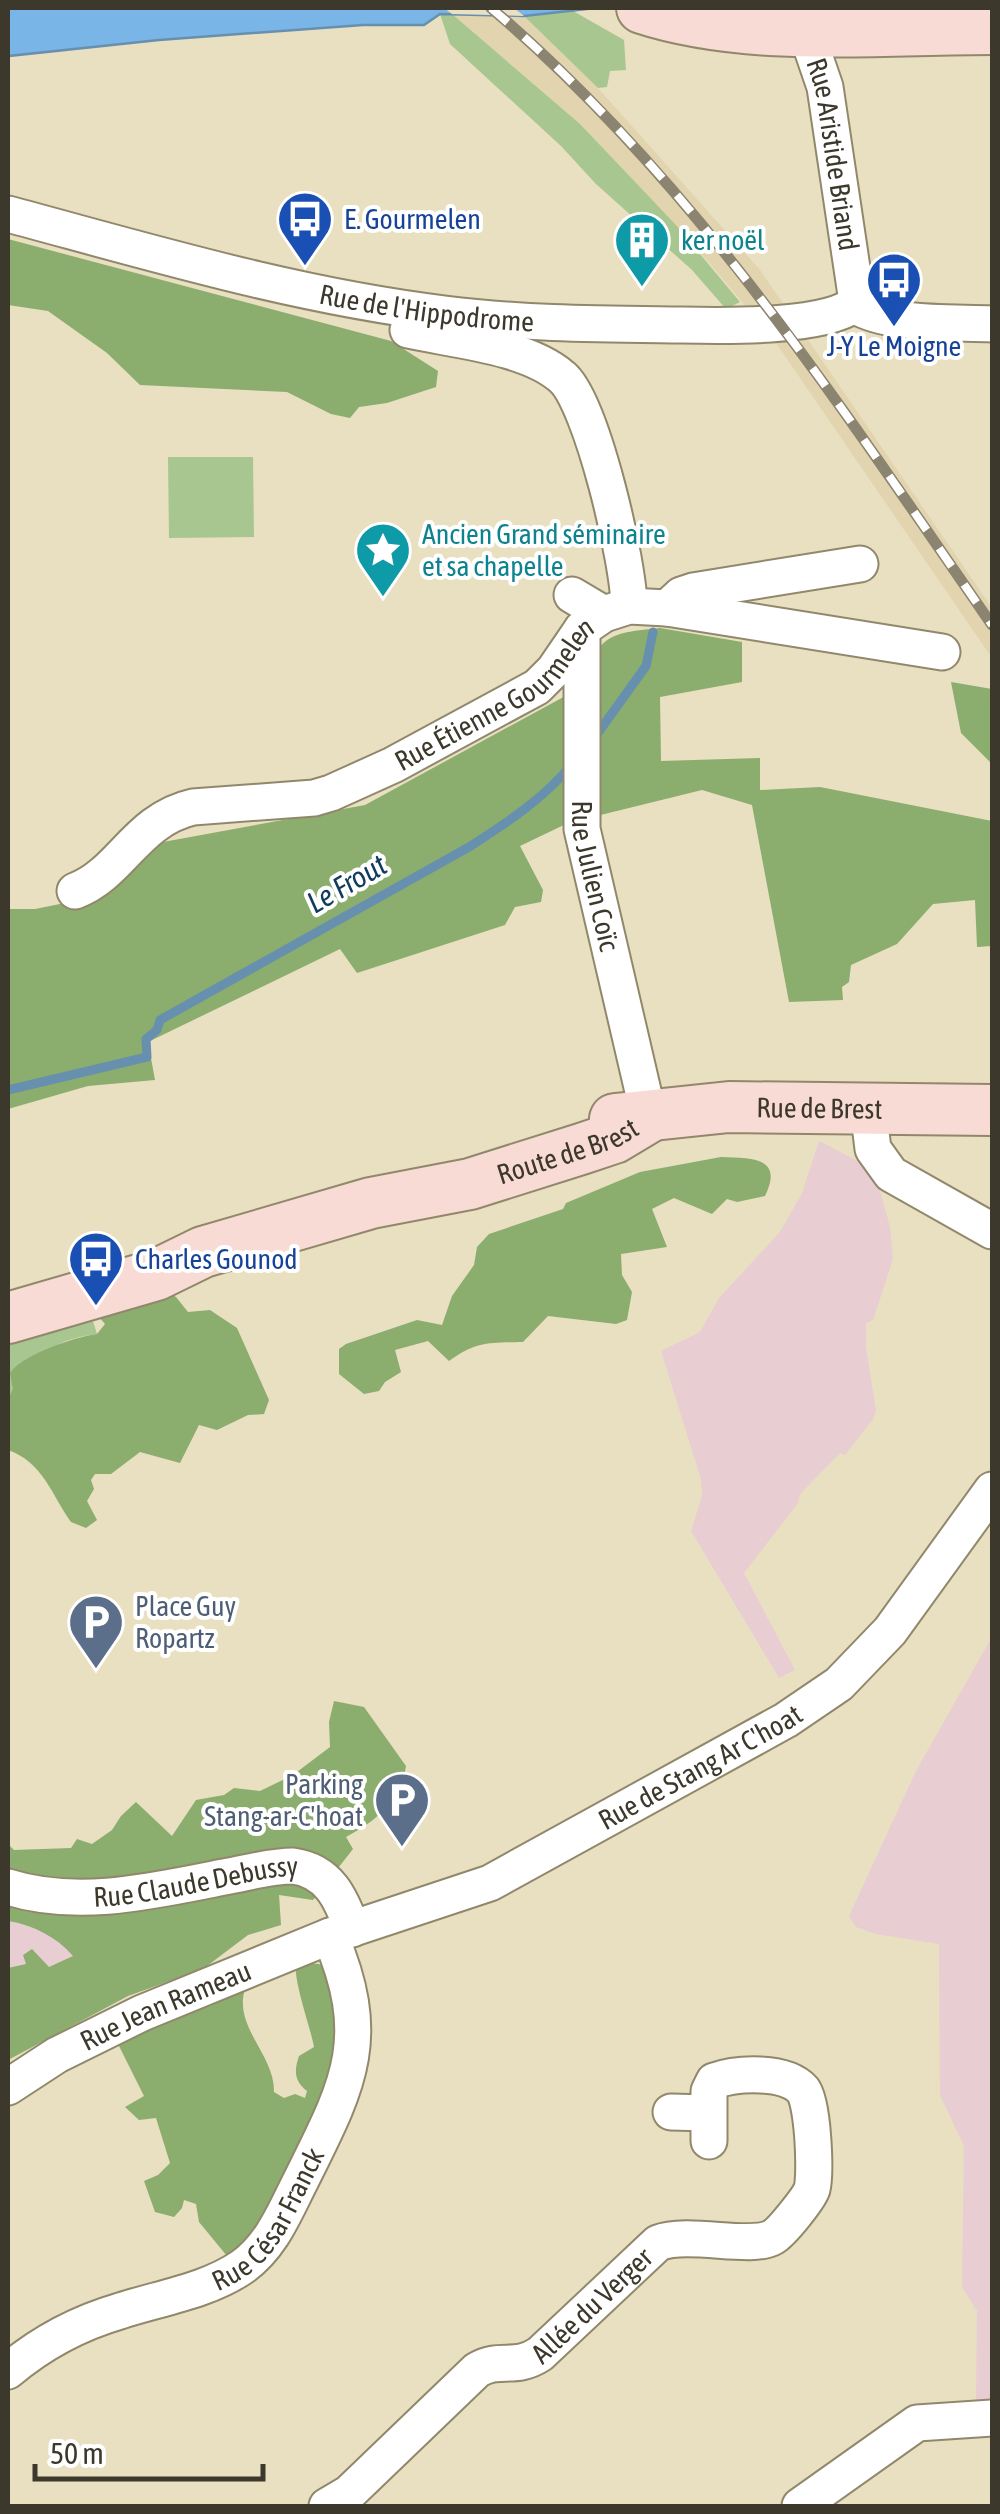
<svg xmlns="http://www.w3.org/2000/svg" width="1000" height="2514" font-family="'Asap Condensed',sans-serif">
<style>
.built{fill:#e1d4af}
.education{fill:#e8cdd3}
.green{fill:#a8c68f}
.forest{fill:#8bad6d}
.water{fill:#7ab5e7;stroke:#6790af;stroke-width:2.5}
.pier{fill:#e9dfc1}
.lines{fill:none;stroke-linecap:round;stroke-linejoin:round}
.stream{stroke:#6790af;stroke-width:9}
.minor-casing{stroke:#91886c;stroke-width:39}
.secondary-casing{stroke:#91886c;stroke-width:54}
.minor{stroke:#fff;stroke-width:35}
.secondary{stroke:#f9dbd6;stroke-width:50}
.rail-casing{stroke:#8b8470;stroke-width:11}
.rail{stroke:#fff;stroke-width:8;stroke-dasharray:22;stroke-linecap:butt}
.labels{text-anchor:middle;stroke-width:8;stroke-linejoin:round;paint-order:stroke}
.street-label{font-size:28px;fill:#3c382c;stroke:#fff}
.transit-label{font-size:28px;fill:#164399;stroke:#fff;text-anchor:start}
.culture-label{font-size:28px;fill:#0d838f;stroke:#fff;text-anchor:start}
.service-label{font-size:28px;fill:#4e5e75;stroke:#fff;text-anchor:start}
.water-label{font-size:30px;font-style:italic;fill:#103c5e;stroke:#fff}
</style>
<rect width="100%" height="100%" fill="#e9dfc1"/>
<path class="built" d="M452,14l72,2 74,72 162,182 232,338v50l-218,-318 -63,-75 -131,-141z"/>
<path class="education" d="M819,1141l39,20 19,19 13,47 3,32 -20,61 -7,3v24l10,64 -3,8 -28,36 -5,-2 -40,41 -2,9 -54,70 51,97 -16,8 -88,-147 11,-35 -1,-17 -40,-128 39,-19 19,-34 61,-66 22,-39z
M992,1637v766h-16l1,-92 -15,-24 2,-141 -24,-51 -1,-151 -63,-10 -20,-7 -7,-11 67,-145z
M8,1905l87,24 -87,115z"/>
<path class="green" d="M573,11l51,29 2,30 -16,1 -3,16 -9,1 -74,-72z
M440,14h12l128,110 95,100 65,78 -14,7 -34,-39 -96,-86 -35,-38 -111,-102z
M168,457h85l1,80 -85,1z
M70,1319l2,7 21,-5 4,13c-50,6 -64,26 -89,65v-57z"/>
<path class="forest" d="M8,239l383,102 47,30 -2,16 -49,16 -28,4 -9,11 -19,-4 -44,-22 -147,-7 -33,-32 -59,-42 -40,-6z
M660,628l82,14v40l-82,15 1,64 99,-3v32l60,-3 172,34v125l-15,1 -2,-47 -42,4 -36,40 -46,21 -2,17 -7,5 1,13 -54,2 -37,-197 -50,-15 -134,33 -48,23 23,44 -2,12 -26,5 -10,18 -148,48 -17,-24 -192,93 7,38 -67,6 -80,23v-200h27l55,-11 73,-56 202,-37 215,-117c19,-51 25,-55 80,-60z
M951,682l41,7v75l-31,-31z
M721,1157c31,1 63,0 44,39l-28,6 -10,-3 -15,15 -38,-16 -22,11 15,38 -46,7 1,21 10,17 -5,28 -11,4 -68,-8 -25,26c-34,1 -46,-1 -74,19l-21,-20 -33,9 6,22 -16,10 -6,9 -15,3 -25,-20v-25l7,-5 71,-24 25,5 10,-29 22,-31 3,-18 12,-13 74,-25 3,-6 74,-31z
M163,1289l13,8 12,15 22,-2 27,18 32,72 -5,14 -16,1 -31,15 -18,-5 -19,38 -40,-11 -29,22h-16l-4,6 3,9 -7,12 10,19 -11,8 -15,-6c-20,-28 -28,-60 -63,-72v-51l5,-10 -3,-16c12,-18 64,-36 87,-39l8,-10 -6,-7z
M334,1701l30,6 42,59c-5,35 -30,55 -60,71l7,12 -40,51 -34,-5 2,30 -33,10 -45,34 -75,27 -120,64v-92l18,-4 -3,-9 9,-6 17,18 24,-11c-16,-19 -40,-31 -65,-35v-77l6,6 57,-2 6,-9 15,5 20,-14 9,-14 15,-14 36,34 24,-36 28,-5 10,-7 26,3 33,-16 37,-28 -1,-25z
M296,1962l23,2 17,12 2,85 -28,72 -58,100 -13,16 -12,7 -28,-34 -3,-18 -12,-4 -2,8 -8,9 -19,-5 -11,-31 14,-6 12,-12 -14,-45 -17,2 -14,-13 19,-11 -28,-56 129,-51c-12,38 30,66 29,103l10,6 11,-4 10,4 2,-7c-13,-10 -13,-20 -8,-35l15,-9c-4,-22 -21,-66 -18,-85z"/>
<path class="water" d="M8,8h588l-72,8 -84,-2 -16,11h-61l-204,15 -151,16z"/>
<path class="pier" d="M444,8h70l10,8 -72,-2z"/>
<g class="lines">
<path class="stream" d="M595,737l51,-71 7,-34
M8,1090l139,-33 -1,-18 11,-9 3,-10 309,-173c37,-24 75,-48 103,-83"/>
<g class="minor-casing">
<g id="minor">
<path id="s1" d="M800,14l25,73 31,208 -2,10"/>
<path id="s2" d="M8,214c145,39 288,82 437,100 79,10 158,10 236,11 41,1 140,3 173,-20"/>
<path d="M854,305c34,21 98,17 138,19"/>
<path d="M408,330c45,10 119,16 154,47 30,25 67,187 67,229"/>
<path d="M572,595l32,19"/>
<path d="M667,608l14,-13 12,-4 167,-27"/>
<path id="s3" d="M582,629v200l67,288"/>
<path id="s4" d="M75,891c46,-17 61,-71 118,-84l121,-9 17,-5 62,-28 144,-78 17,-17 28,-41 22,-15 25,-8 38,2 275,44"/>
<path d="M868,1108l5,41 18,25 101,57"/>
<path id="s5" d="M8,1887c70,22 145,4 216,-10 23,-4 46,-11 69,-11 36,5 48,32 59,63"/>
<path id="s6" d="M8,2087l49,-32 85,-42 188,-77 160,-53 296,-163 53,-36 51,-53 102,-141"/>
<path d="M671,2112l37,1"/>
<path id="s7" d="M8,2371c33,-28 71,-48 112,-60 40,-13 87,-20 122,-44 30,-21 43,-56 59,-87 46,-93 74,-140 29,-244"/>
<path id="s8" d="M327,2506l22,-13 128,-123c24,-14 37,1 63,-16l118,-111c31,-12 94,7 115,-6 9,-5 36,-39 39,-48 4,-16 1,-87 -9,-99 -18,-20 -66,-17 -89,-9l-5,10v50"/>
<path d="M800,2506l117,-83 75,-5"/>
</g>
</g>
<g class="secondary-casing">
<g id="secondary">
<path d="M642,8c107,35 239,21 350,21"/>
<path id="s9" d="M615,1119l114,-12 263,3"/>
<path id="s10" d="M8,1318l148,-43 47,-23 168,-49 99,-19 111,-35 33,-11 35,-21"/>
</g>
</g>
<use href="#minor" class="minor"/>
<use href="#secondary" class="secondary"/>
<g class="rail-casing">
<path id="rail" d="M491,8c204,173 350,399 501,617"/>
</g>
<use href="#rail" class="rail"/>
</g>
<defs>
<g id="bus-pin" transform="scale(2.875)"><path d="M0 17L-7.5 6A9.5 9.5 0 1 1 7.5 6Z" fill="#1a4fb4" stroke="#fff"/><path d="M-5-6H5V4H4V6H2V4H-2V6H-4V4H-5ZM-3.5-4V0h7V-4ZM-3.5 1.2v1.5H-2V1.2ZM2 1.2v1.5H3.5V1.2Z" fill="#fff"/></g>
<g id="building-pin" transform="scale(2.875)"><path d="M0 17L-7.5 6A9.5 9.5 0 1 1 7.5 6Z" fill="#0f9aa8" stroke="#fff"/><path d="M-4-6H4V6H1V3H-1V6H-4ZM-2.5-4.3h1.7v1.8h-1.7ZM.8-4.3h1.7v1.8H.8ZM-2.5-1h1.7V.8h-1.7ZM.8-1h1.7V.8H.8Z" fill="#fff"/></g>
<g id="sight-pin" transform="scale(2.875)"><path d="M0 17L-7.5 6A9.5 9.5 0 1 1 7.5 6Z" fill="#0f9aa8" stroke="#fff"/><path d="M0-6L1.8-2.2L6-1.7L2.9 1.2L3.7 5.4L0 3.3L-3.7 5.4L-2.9 1.2L-6-1.7L-1.8-2.2Z" fill="#fff"/></g>
<g id="parking-pin" transform="scale(2.875)"><path d="M0 17L-7.5 6A9.5 9.5 0 1 1 7.5 6Z" fill="#5c6f8a" stroke="#fff"/><path d="M-3.5-5.5H1a3.5 3.5 0 0 1 0 7H-1V5.5H-3.5ZM-1-3.4V-.6H.8a1.4 1.4 0 0 0 0-2.8Z" fill="#fff"/></g>
</defs>
<g fill-rule="evenodd">
<use href="#bus-pin" x="305" y="219"/>
<use href="#building-pin" x="642" y="240"/>
<use href="#bus-pin" x="894" y="280"/>
<use href="#sight-pin" x="383" y="550"/>
<use href="#bus-pin" x="96" y="1259"/>
<use href="#parking-pin" x="96" y="1622"/>
<use href="#parking-pin" x="402" y="1800"/>
</g>
<g class="labels">
<g class="street-label">
<text dy="10" stroke="none"><textPath href="#s1" startOffset="145">Rue Aristide Briand</textPath></text>
<text dy="10" stroke="none"><textPath href="#s2" startOffset="430">Rue de l'Hippodrome</textPath></text>
<text dy="10" stroke="none"><textPath href="#s4" startOffset="480">Rue Étienne Gourmelen</textPath></text>
<text dy="10" stroke="none"><textPath href="#s3" startOffset="248">Rue Julien Coïc</textPath></text>
<text dy="10" stroke="none"><textPath href="#s9" startOffset="205">Rue de Brest</textPath></text>
<text dy="10" stroke="none"><textPath href="#s10" startOffset="585">Route de Brest</textPath></text>
<text dy="10" stroke="none"><textPath href="#s6" startOffset="765">Rue de Stang Ar C'hoat</textPath></text>
<text dy="10" stroke="none"><textPath href="#s5" startOffset="190">Rue Claude Debussy</textPath></text>
<text dy="10" stroke="none"><textPath href="#s6" startOffset="178">Rue Jean Rameau</textPath></text>
<text dy="10" stroke="none"><textPath href="#s7" startOffset="312">Rue César Franck</textPath></text>
<text dy="10" stroke="none"><textPath href="#s8" startOffset="340">Allée du Verger</textPath></text>
</g>
<g class="transit-label">
<text x="344" y="229">E. Gourmelen</text>
<text x="894" y="356" text-anchor="middle">J-Y Le Moigne</text>
<text x="135" y="1269">Charles Gounod</text>
</g>
<g class="culture-label">
<text x="681" y="250">ker noël</text>
<text x="422" y="544">Ancien Grand séminaire<tspan x="422" dy="32">et sa chapelle</tspan></text>
</g>
<g class="service-label">
<text x="135" y="1616">Place Guy<tspan x="135" dy="32">Ropartz</tspan></text>
<text x="363" y="1794" text-anchor="end">Parking<tspan x="363" dy="32">Stang-ar-C'hoat</tspan></text>
</g>
<g class="water-label">
<text transform="translate(347 884) rotate(-30)" y="10">Le Frout</text>
</g>
</g>
<rect width="1000" height="2514" fill="none" stroke="#3c382c" stroke-width="20"/>
<path d="M35 2464v15h228v-15" fill="none" stroke="#3c382c" stroke-width="5"/>
<text x="50" y="2464" font-size="30" fill="#3c382c" stroke="#ffffff" stroke-width="8" paint-order="stroke">50 m</text>
</svg>
